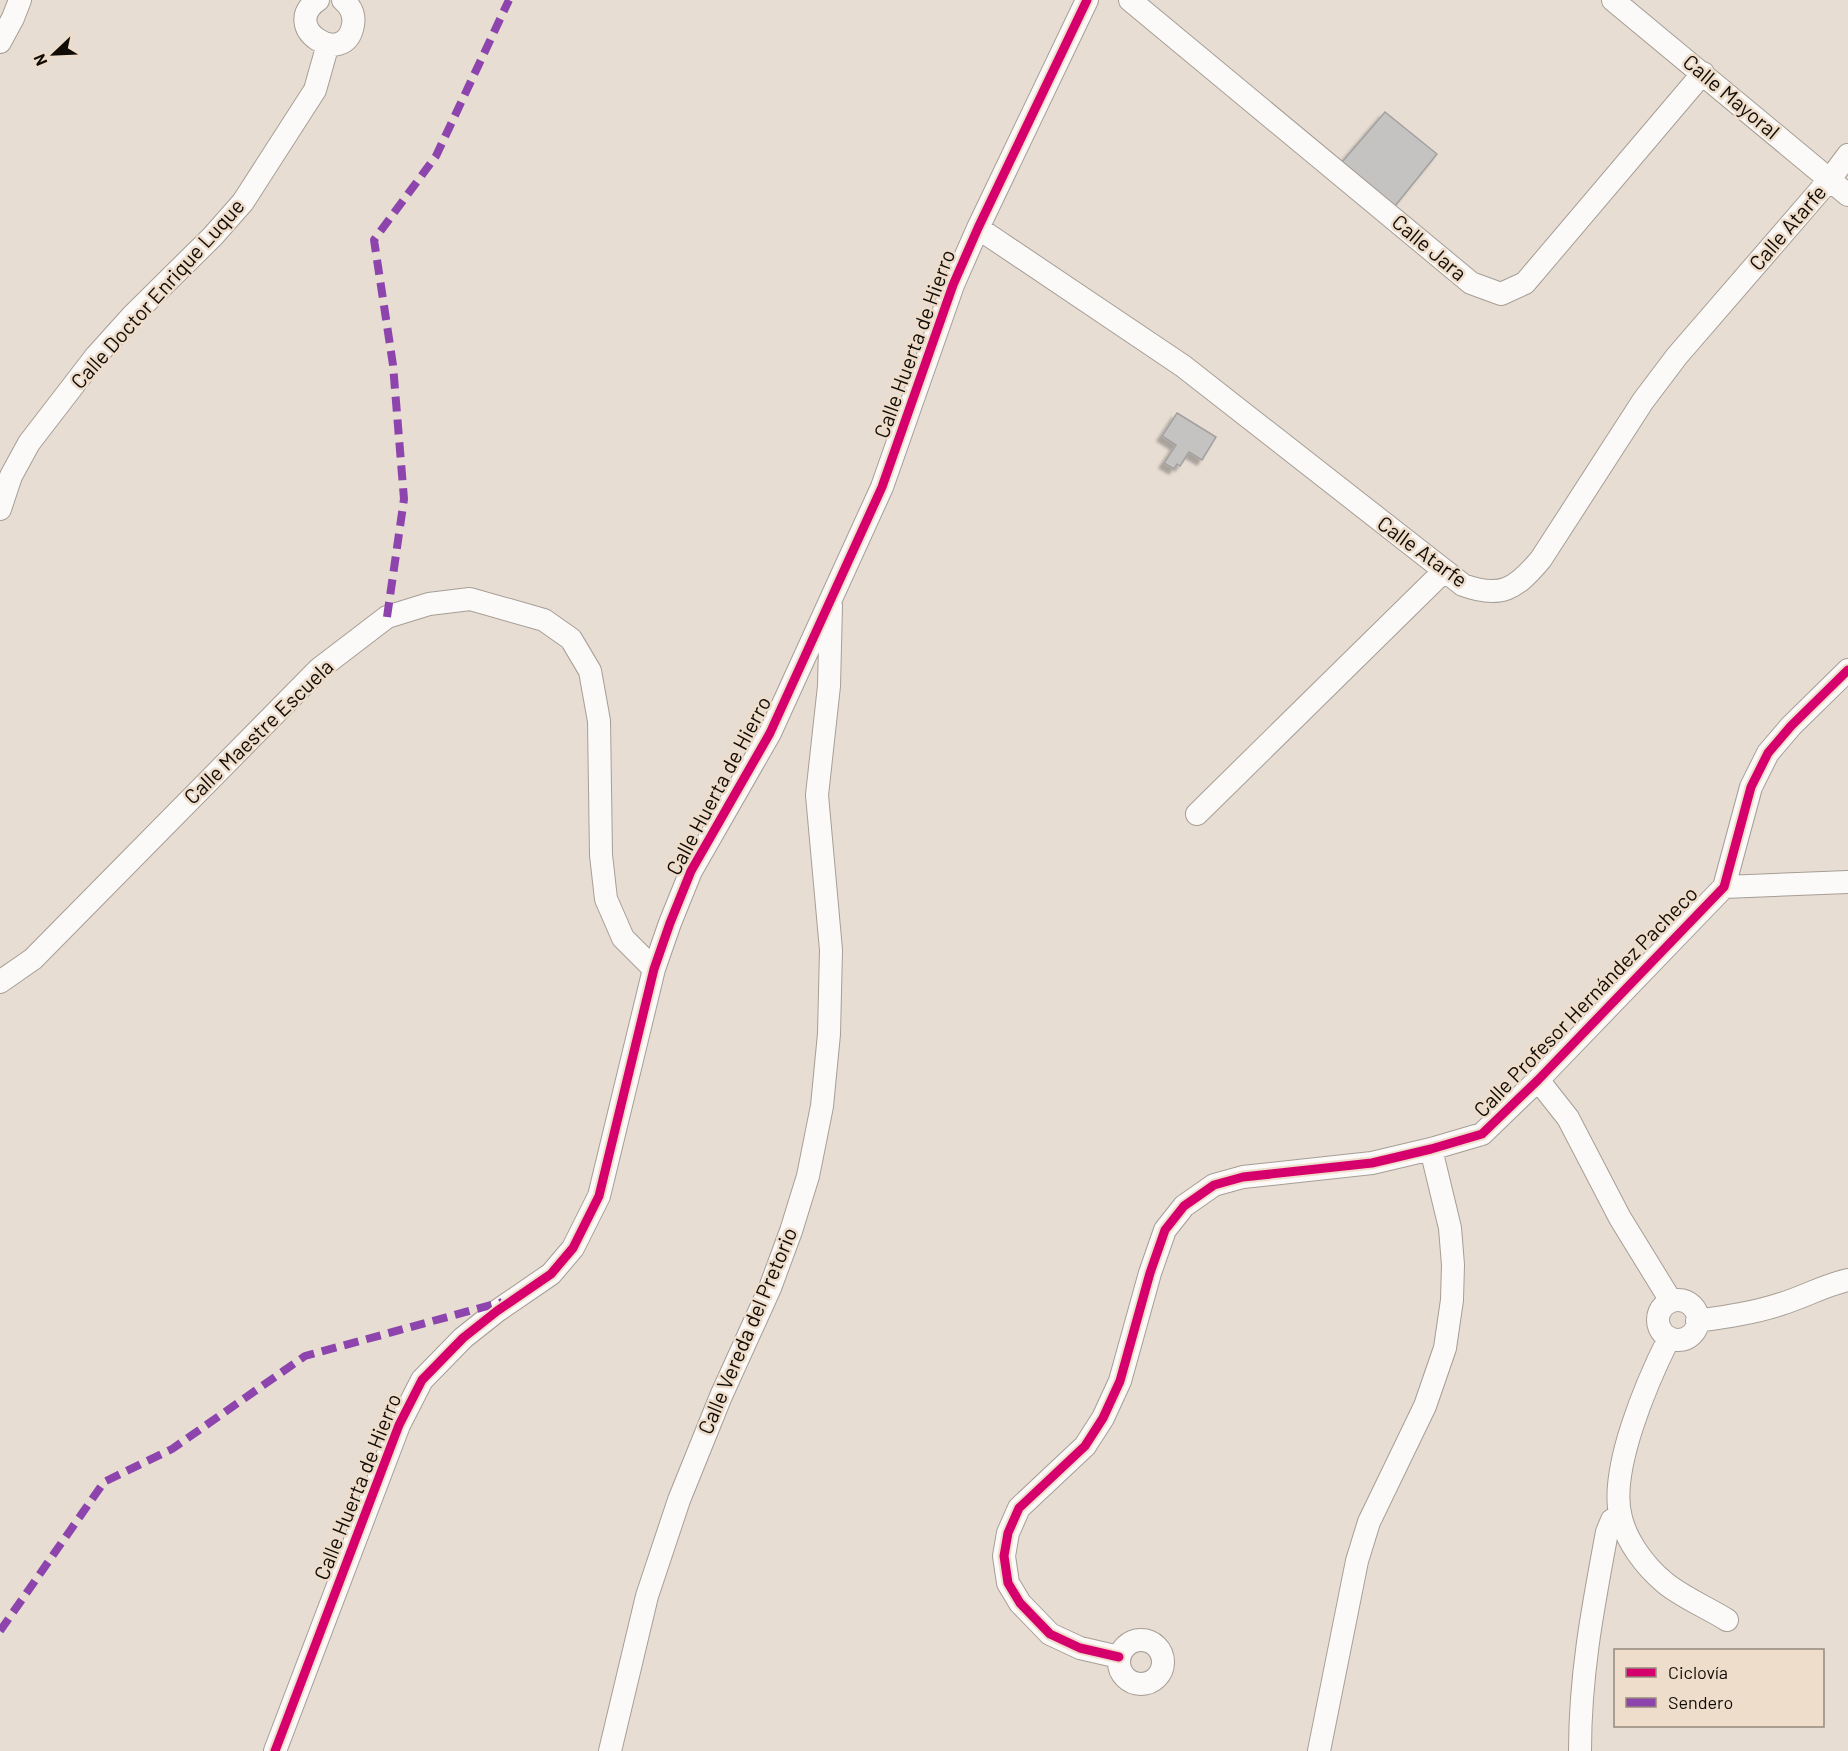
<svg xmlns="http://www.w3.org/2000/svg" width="1848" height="1751" font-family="Barlow,sans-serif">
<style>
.building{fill:#c5c3c2;stroke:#a2a09f;stroke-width:1.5;filter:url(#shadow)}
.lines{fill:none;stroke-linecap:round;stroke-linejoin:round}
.minor-casing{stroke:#a69e96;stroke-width:24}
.minor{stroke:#fbfaf8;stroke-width:22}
.quiet{stroke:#8e44ad;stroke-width:8;stroke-dasharray:15 8;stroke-linecap:butt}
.cycleway-casing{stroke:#efddcb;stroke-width:13}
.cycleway{stroke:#d6006c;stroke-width:9}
.labels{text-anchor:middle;stroke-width:5;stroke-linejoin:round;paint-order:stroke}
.street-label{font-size:21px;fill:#110c06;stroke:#efddcb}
</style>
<defs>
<filter id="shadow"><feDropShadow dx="-5" dy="5" stdDeviation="1.5" flood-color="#0004"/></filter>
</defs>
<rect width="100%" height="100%" fill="#e7ddd3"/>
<path class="building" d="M1385,112l52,42 -42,52 -53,-44z
M1177,413l39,24 -14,23 -13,-8 -9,14 -3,-2 -3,5 -10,-6 12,-18 -14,-9z"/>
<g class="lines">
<g class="minor-casing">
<path id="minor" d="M318,0c-40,27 27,70 35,25 2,-11 -3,-19 -10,-25
M1130,0l341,283 30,11 24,-11 178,-210
M1613,0l235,195
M0,42l13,-24 7,-18
M978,228l205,138 280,219c38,14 53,4 78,-26l102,-158 34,-45 153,-177 18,-24
M0,509l11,-33 18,-33 67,-87 36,-40 81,-80 30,-34 72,-112 13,-46
M1197,814l247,-243
M1724,887l124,-5
M0,982l33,-23 286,-290 68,-52 42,-13 41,-5 74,21 27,19 19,32 9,50 2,134 5,44 17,39 31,31
M1538,1080l30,38 52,100 51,83
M1658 1320a20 20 0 1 1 40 0a20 20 0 1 1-40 0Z
M1697,1321c28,-4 57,-8 84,-17 23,-7 44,-19 67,-24
M1669,1338c-21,42 -61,133 -48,180 6,24 24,48 43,64 16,14 44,26 63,38
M1119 1662a22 22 0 1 1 44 0a22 22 0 1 1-44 0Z
M1119,1657l-39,-9 -30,-14 -30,-31 -12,-20 -4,-27 4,-23 11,-25 66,-62 18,-28 17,-37 30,-108 15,-43 19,-24 30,-21 29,-8 129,-14 59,-14 51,-15 56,-54 186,-193 27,-100 17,-34 23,-27 57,-56
M275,1751l124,-326 23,-45 41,-42 34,-27 54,-37 22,-26 26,-52 55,-227 16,-46 21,-52 79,-138 112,-246 71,-202 25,-57 109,-228
M610,1751l37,-155 32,-96 42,-104 49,-108 21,-57 17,-55 14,-70 7,-72 2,-84 -14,-155 12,-109 2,-81
M1319,1751l38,-190 12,-39 56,-116 20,-58 7,-48 1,-35 -3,-37 -19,-79
M1580,1751c0,-77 13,-144 27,-219l5,-12 8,-4"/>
</g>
<use href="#minor" class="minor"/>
<path class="quiet" d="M387,617l17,-118 -11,-134 -19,-125 62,-84 73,-156
M0,1631l104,-149 68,-33 133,-93 197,-54"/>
<g class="cycleway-casing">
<path id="cycleway" d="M1119,1657l-39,-9 -30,-14 -30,-31 -12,-20 -4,-27 4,-23 11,-25 66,-62 18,-28 17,-37 30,-108 15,-43 19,-24 30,-21 29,-8 129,-14 59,-14 51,-15 56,-54 186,-193 27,-100 17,-34 23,-27 57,-56
M275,1751l124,-326 23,-45 41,-42 34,-27 54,-37 22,-26 26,-52 55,-227 16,-46 21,-52 79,-138 112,-246 71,-202 25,-57 109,-228"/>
</g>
<use href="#cycleway" class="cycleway"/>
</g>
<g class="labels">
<g class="street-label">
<text transform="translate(1731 97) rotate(40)" y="7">Calle Mayoral</text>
<text transform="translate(1788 228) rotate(-49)" y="7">Calle Atarfe</text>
<text transform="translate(1429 248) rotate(40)" y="7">Calle Jara</text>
<text transform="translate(158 294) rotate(-48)" y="7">Calle Doctor Enrique Luque</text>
<text transform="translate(915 344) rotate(-70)" y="7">Calle Huerta de Hierro</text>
<text transform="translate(1422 552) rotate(36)" y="7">Calle Atarfe</text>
<text transform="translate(259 732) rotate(-44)" y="7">Calle Maestre Escuela</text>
<text transform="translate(719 786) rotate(-62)" y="7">Calle Huerta de Hierro</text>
<text transform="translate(1586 1002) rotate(-46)" y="7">Calle Profesor Hernández Pacheco</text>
<text transform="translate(748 1331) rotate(-67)" y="7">Calle Vereda del Pretorio</text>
<text transform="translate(358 1487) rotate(-68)" y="7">Calle Huerta de Hierro</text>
</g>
</g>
<rect x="1614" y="1649" width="210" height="78" fill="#efddcb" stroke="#96897c" stroke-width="1.5"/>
<rect x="1626" y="1668" width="30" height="9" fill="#d6006c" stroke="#96897c" stroke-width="1.5"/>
<text x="1668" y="1679" font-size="18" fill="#110c06">Ciclovía</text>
<rect x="1626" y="1698" width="30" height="9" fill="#8e44ad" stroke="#96897c" stroke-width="1.5"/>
<text x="1668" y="1709" font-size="18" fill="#110c06">Sendero</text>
<g transform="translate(54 54) rotate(247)" stroke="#efddcb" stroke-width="4.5" paint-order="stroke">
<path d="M0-4.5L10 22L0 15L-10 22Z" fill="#110c06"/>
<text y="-9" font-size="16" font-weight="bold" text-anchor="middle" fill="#110c06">N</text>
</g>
</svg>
